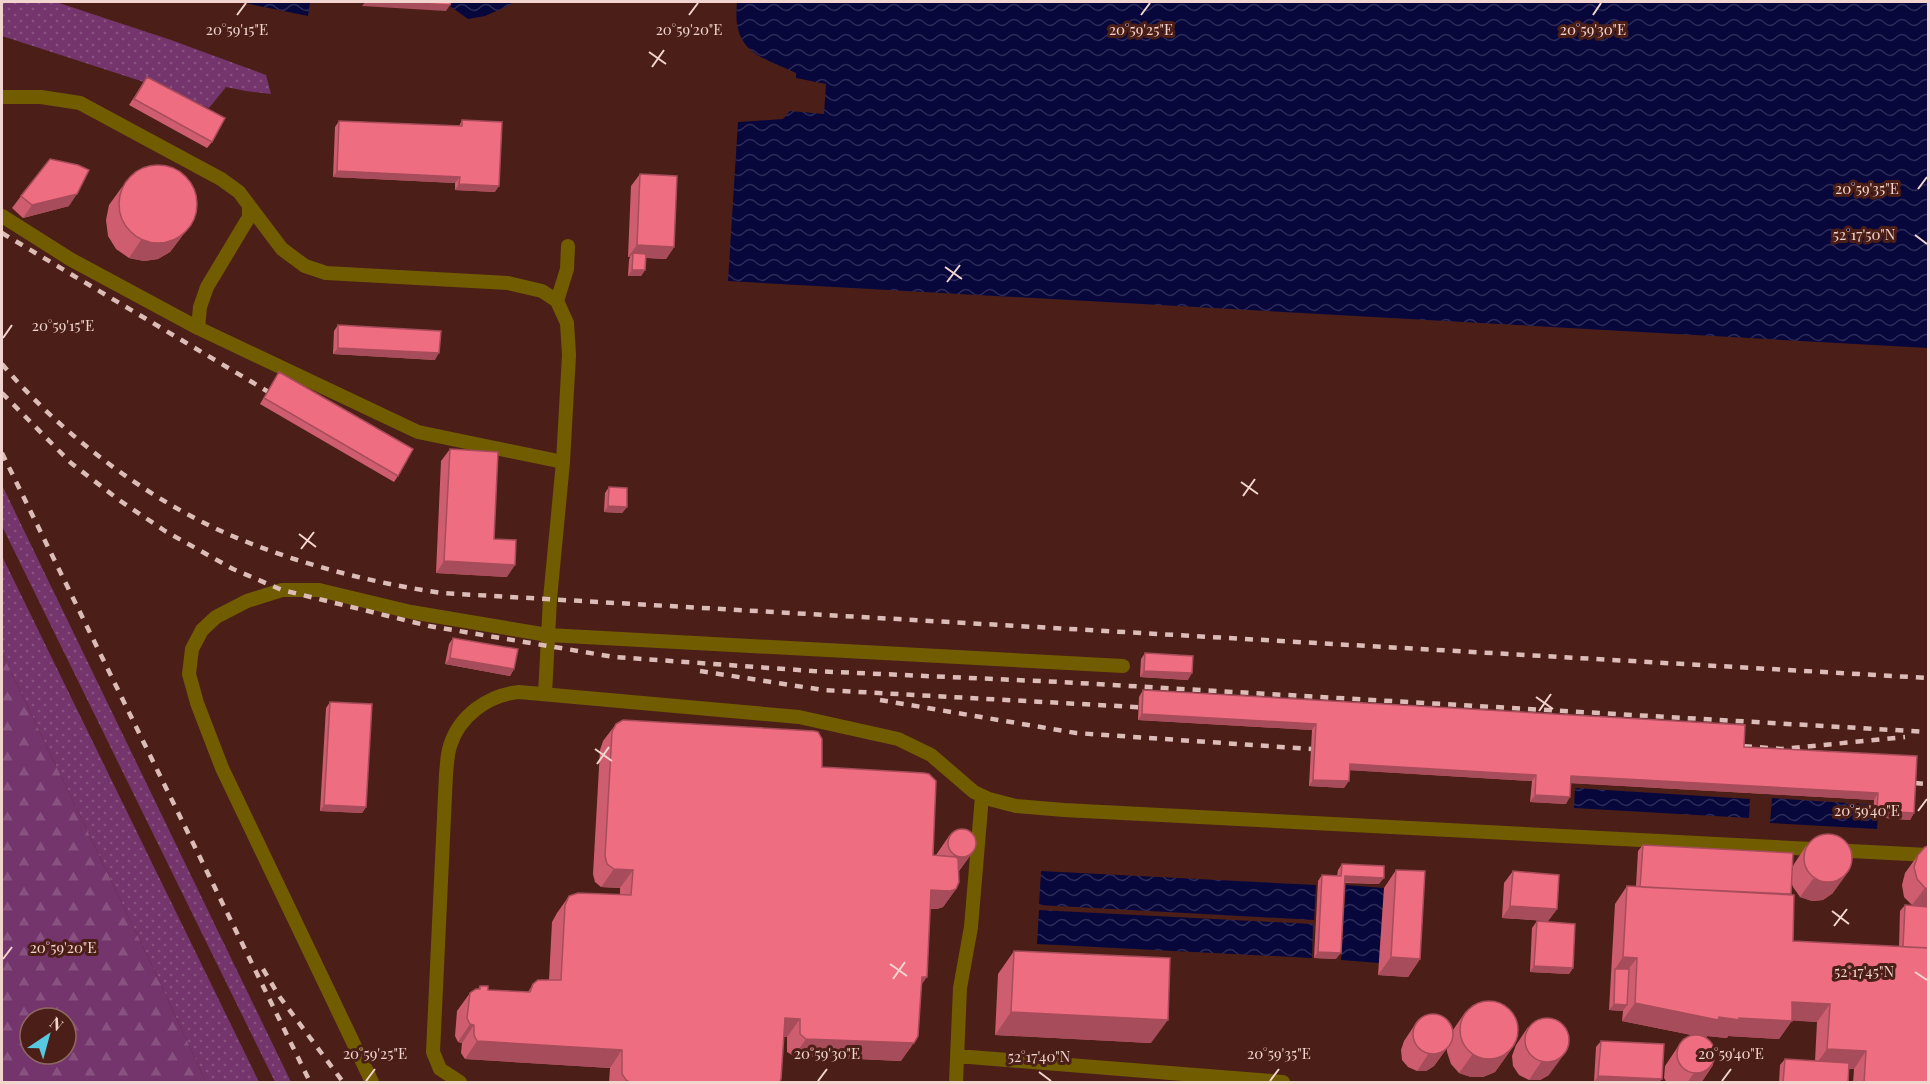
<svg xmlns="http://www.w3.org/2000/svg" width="1930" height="1084" font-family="'Playfair Display',serif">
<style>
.grass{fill:url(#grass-dots)}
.forest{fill:url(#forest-firs);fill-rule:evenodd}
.water{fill:url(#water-waves)}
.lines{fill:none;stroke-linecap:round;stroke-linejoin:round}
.service{stroke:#725c00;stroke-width:14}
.rail{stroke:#dcbcb6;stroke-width:4.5;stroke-dasharray:8 8;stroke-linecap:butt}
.wall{fill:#ce5e6f}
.shaded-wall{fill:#a74c5a}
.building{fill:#ef6d81;stroke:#a74c5a;stroke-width:1.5}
.ticks{fill:none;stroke:#f3d5cf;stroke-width:2}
.ticks-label{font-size:15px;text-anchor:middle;fill:#f3d5cf;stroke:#4b1f17;stroke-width:6;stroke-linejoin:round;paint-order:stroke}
</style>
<defs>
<pattern id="grass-dots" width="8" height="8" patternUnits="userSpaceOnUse" patternTransform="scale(1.5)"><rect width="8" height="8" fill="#74356c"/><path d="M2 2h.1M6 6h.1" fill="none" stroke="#885180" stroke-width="1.8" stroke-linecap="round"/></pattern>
<pattern id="forest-firs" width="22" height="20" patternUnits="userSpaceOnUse" patternTransform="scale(1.5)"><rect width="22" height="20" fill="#74356c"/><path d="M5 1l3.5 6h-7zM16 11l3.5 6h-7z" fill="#885180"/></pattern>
<pattern id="water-waves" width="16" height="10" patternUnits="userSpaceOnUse" patternTransform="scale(1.5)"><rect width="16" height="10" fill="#08073c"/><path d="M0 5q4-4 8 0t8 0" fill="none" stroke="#2c2a57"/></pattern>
</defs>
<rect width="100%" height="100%" fill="#4b1f17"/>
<path class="grass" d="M2,2h54l115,38 95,35 5,19 -25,-3 -20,-4 -17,21 -68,-27 -139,-45z
M2,485l289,597h-16l-273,-556z
M2,556l257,526h-53l-50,-108 -154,-321z"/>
<path class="forest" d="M2,653l154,321 50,108h-204zM30,1018h36v36h-36z"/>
<path class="water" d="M240,2h70l-2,14z
M447,2h65l-2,3 -25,11 -17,3 -21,-15z
M737,2h1191v346l-1200,-67 10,-159 45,-3 7,-8 34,3 2,-30 -30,-6v-5c-39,-17 -64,-23 -59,-71z
M1575,788l175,11 -1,19 -175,-10z
M1772,798l107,7 -2,24 -107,-6z
M1041,871l275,14 -2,35 -275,-15z
M1346,885l38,3 -5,75 -38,-3z
M1039,910l274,14 -1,34 -275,-14z"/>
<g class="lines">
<path class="service" d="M2,97h39l39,6 141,76 18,13 43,57 23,17 21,7 182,10 34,8 15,10 10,22 2,32 -6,107 -13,137 -5,95
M2,216l68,43 128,69 2,-21 7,-20 42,-70v-12
M557,301l10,-32 1,-23
M198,328l220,104 145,30
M957,1056l326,26
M372,1082l-150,-314 -25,-65 -8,-29 3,-25 10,-19 14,-13 31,-16 35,-11h37l92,22 137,23 575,31
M460,1082l-20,-13 -7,-17 13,-278c1,-9 1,-19 4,-28 9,-30 38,-51 69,-54l280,25 99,22 33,16 43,37 15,7 27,7 48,4 864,45
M956,1082l4,-94 11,-61 11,-131"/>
<path class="rail" d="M2,233l280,167
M2,364c62,74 155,143 245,178 63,25 128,41 194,51l1487,85
M2,393l69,70 48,37 46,31 68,38 49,21 147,36 185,31 199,14 248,11 867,50
M2,453l308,629
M700,671l123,19 331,18
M880,700l196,33 250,17
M1728,745l54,4 123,-12
M1899,782l29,2
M263,969l16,27 64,86"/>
</g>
<path class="wall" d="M147,77l65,65 -5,6 -78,-43z
M462,120l33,72 -40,-2v-7l-122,-6 2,-50 4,-6 120,5z
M640,174l34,73 -8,12 -20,-1 -1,12 -4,6h-13l1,-16 1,-3h-2l3,-71z
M122,187l70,36 -22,29 -12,7 -14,2 -15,-3 -13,-9 -8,-13 -2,-16 3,-15z
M21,196l48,10 -46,12 -11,-10z
M338,325l97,35 -102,-6 1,-23z
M279,372l119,104 -4,6 -134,-78z
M450,449l57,128 -71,-4 5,-112z
M609,487l18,20 -5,6 -18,-1 1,-19z
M453,638l61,31 -4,7 -65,-12 4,-20z
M1145,653l43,27 -48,-3 1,-18z
M1143,690l601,57 173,9 -3,57 -4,7 -37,-3 1,-17 -303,-17 -5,21 -36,-2 2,-21 -182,-11 -6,18 -35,-2 3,-56 -174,-10 1,-23z
M330,702l36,105 -4,6 -42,-2 6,-103z
M616,724l206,43 111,88h3l13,-19 26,13 -16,22 -3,18 -13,18 -6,2h-7l-9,76 -20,76 -107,-5 -7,-4v-15h-4l-4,46h-170l1,-15 -145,-9 -4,-6 1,-10 -4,-1 -3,-6 2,-25 13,-18 8,-4 2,-3 8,4 40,2 5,-8 16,-4 3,-58 5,-9 12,-17 51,-1v-7l-19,-1 -6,-5 -2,-8 7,-124 3,-9z
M1643,845l149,24 2,-5 12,-18 27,47 -10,7 -11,1 -12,-4 -7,-10 -2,-6v13l2,47 106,6 1,-36 5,-6 8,1 -9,-9 -2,-12 3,-12 13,-18 7,-8 4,236h-76l1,-14h-5l-1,14h-69l1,-18 5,-6 30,2 2,-39 -25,-2 -13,19 -51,-3 -1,2 -20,-2 -1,2 7,27 -12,18h-34l-3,-5 1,-12 18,-27 9,-4 -70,-14 1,-10 -14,-1 6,-106 12,-18h9l2,-35z
M1342,864l37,20 -34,-1 -9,76 -22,-1 4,-77 4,-6 15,1 1,-6z
M1396,870l24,89 -12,18 -30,-2 6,-87z
M1513,871l44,38 -9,12 -46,-3 2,-35z
M1537,921l36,47 -4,6 -39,-2 2,-44z
M1014,951l137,92 -156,-8 3,-61z
M1466,1011l49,33 -20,28 -12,5h-12l-12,-4 -8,-9 -4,-12v-4l-13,18 -8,5h-9l-9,-4 -6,-7 -1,-10 3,-9 12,-18 37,7z
M1528,1027l21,48 -9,5h-11l-10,-5 -6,-9 -1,-10 4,-11z
M1601,1041l58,42 -65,-1 2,-35z"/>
<path class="shaded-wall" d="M365,2h31l54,3 -4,6 -84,-5z
M337,171l123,6 -5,6 -122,-6z
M459,184l40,2 -4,6 -40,-2z
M77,194l-8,12 -46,12 9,-13z
M192,223l-22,29 -12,7 -14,2 -15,-3 12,-18z
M637,245l37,2 -8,12 -33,-2v-4l-3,4h-2z
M632,270h13l-4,6h-13z
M338,348l101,5 -4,7 -102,-6z
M608,506l19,1 -5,6 -18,-1z
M444,561l71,4 -8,12 -71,-4z
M450,658l64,11 -4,7 -65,-12z
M1144,671l48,2 -4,7 -48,-3z
M1142,714l174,10 -4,6 -174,-10z
M1350,764l186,11 -4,6 -186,-11z
M1571,776l307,17 -4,7 -307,-17z
M1313,780l36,1 -5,7 -35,-2z
M1535,795l35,2 -4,7 -36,-2z
M324,805l42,2 -4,6 -42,-2z
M1877,811l37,2 -4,7 -37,-3z
M975,849l-18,24h-14l12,-18z
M614,869l19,1 -13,18 -19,-1z
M1846,875l-13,18 -10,7 -11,1 -12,-4 13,-18z
M1345,876l39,2 -5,6 -38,-2z
M1925,888l4,1v21l-17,-5z
M956,889l-13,18 -6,2 -19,-1 13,-18z
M1510,906l47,3 -9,12 -46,-3z
M1318,952l23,1 -5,6 -22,-1z
M1391,957l29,2 -12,18 -30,-2z
M1623,957l14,1 -13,17 -9,-6z
M1534,966l39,2 -4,6 -39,-2z
M922,977h5l-13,18z
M1792,1002l38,2 -13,18 -37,-2z
M1635,1003l84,14 73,4 -13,18 -51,-3 -1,2 -20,-2 -1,2 -84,-17z
M1614,1004l13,1 -4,6 -14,-1z
M1011,1012l157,8 -17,23 -156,-8z
M785,1018l15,1 -13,18 -15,-1z
M470,1024l4,1 -12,18 -4,-1z
M806,1039l108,4 -13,18 -107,-5z
M477,1041l145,9 -12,18 -145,-9z
M1515,1044l-20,28 -12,5h-12l-12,-4 13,-18z
M1447,1048l-13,18 -8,5h-9l12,-18z
M1568,1049l-19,26 -9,5h-11l12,-18z
M1827,1049l39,2 -12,18 -40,-2z
M1713,1065l-12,18h-14l6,-9z
M1598,1076l64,3 -3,4 -65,-1z"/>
<path class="building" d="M396,2h55l-1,3z
M147,77l78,41 -13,24 -78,-43z
M462,120l40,2 -3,64 -40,-2 1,-7 -123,-6 2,-50 123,5z
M50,159l28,6 11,5 -12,24 -45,11 -11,-9z
M119 204a39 39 0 1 1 78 0a39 39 0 1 1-78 0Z
M640,174l37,2 -3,71 -37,-2z
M633,253l13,1 -1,16h-13z
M338,325l103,6 -2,22 -101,-5z
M279,372l134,77 -15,27 -134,-78z
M450,449l48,3 -4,87 22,1 -1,25 -71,-4z
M609,487l18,1v19l-19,-1z
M453,638l65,11 -4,20 -64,-11z
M1145,653l48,3 -1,17 -48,-2z
M1143,690l602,35 -1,22 173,9 -3,57 -37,-2 1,-18 -307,-17 -1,21 -35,-2 1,-20 -186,-11 -1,17 -36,-1 3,-56 -174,-10z
M330,702l42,2 -6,103 -42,-2z
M623,720l191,11 4,1 4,7v28l102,6 5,1 7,7 -3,74 23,2 2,2 1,23 -3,7 -6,2 -19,-1 -4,87h-5l-4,59 -4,7 -108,-4 -6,-5v-15l-15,-1 -4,61 -2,4h-148l-5,-3 -4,-6v-24l-145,-9 -3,-6v-10l-4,-1 -3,-6 3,-25 6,-4h4v-3h8v4l42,2 3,-8 5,-4h23l4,-75 4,-9 9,-3 53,2 2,-25 -19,-1 -7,-5 -2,-8 7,-124 4,-8z
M948 843a14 14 0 1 1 28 0a14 14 0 1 1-28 0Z
M1804 858a24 24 0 1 1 48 0a24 24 0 1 1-48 0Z
M1643,845l150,8 -2,41 -151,-7z
M1929,846v43l-4,-1 -8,-9 -3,-12 4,-12 7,-8z
M1342,864l42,2v12l-39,-2 -4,77 -23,-1 4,-77 19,1z
M1396,870l29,1 -5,88 -29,-2z
M1513,871l46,4 -2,34 -47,-3z
M1627,886l167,9 -1,46 136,7v135h-65l2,-32 -39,-2 3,-45 -38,-2v19l-53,-3 1,2 -21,-3 -1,3 -83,-17 2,-45 -14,-1z
M1905,905l24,2v41l-26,-1z
M1537,921l38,3 -2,44 -39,-2z
M1014,951l156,7 -2,62 -157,-8z
M1615,969h14l-2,36 -13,-1z
M1460 1030a29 29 0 1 1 58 0a29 29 0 1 1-58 0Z
M1413 1034a20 20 0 1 1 40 0a20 20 0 1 1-40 0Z
M1525 1040a22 22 0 1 1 44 0a22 22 0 1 1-44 0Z
M1677 1054a19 19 0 1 1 38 0a19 19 0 1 1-38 0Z
M1601,1041l63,3 -2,35 -64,-3z
M1785,1059l64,4 -1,20h-65z"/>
<path class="ticks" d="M237,15l9,-12M689,15l9,-12M1141,15l9,-12M1593,15l8,-12M649,52l17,12M652,67l12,-17M1918,189l9,-12M1915,235l12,9M945,267l17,12M947,282l13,-17M3,338l9,-13M1241,482l17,12M1243,496l12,-17M299,534l17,13M301,549l13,-17M1536,697l17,12M1539,711l12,-17M595,749l17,12M597,764l12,-17M1918,811l9,-12M1832,911l17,13M1834,926l13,-17M3,959l9,-12M890,964l17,12M1915,972l12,8M893,979l12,-17M1039,1072l12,9M366,1081l9,-12M818,1081l9,-12M1270,1081l9,-12M1722,1081l9,-12"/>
<g class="ticks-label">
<text x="237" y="35">20°59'15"E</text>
<text x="689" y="35">20°59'20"E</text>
<text x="1593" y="35">20°59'30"E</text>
<text x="1141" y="35">20°59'25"E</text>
<text x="1867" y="194">20°59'35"E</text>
<text x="1864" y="240">52°17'50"N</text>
<text x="63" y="331">20°59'15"E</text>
<text x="1867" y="816">20°59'40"E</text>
<text x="63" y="953">20°59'20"E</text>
<text x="1864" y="977">52°17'45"N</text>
<text x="375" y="1059">20°59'25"E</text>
<text x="827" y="1059">20°59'30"E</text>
<text x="1279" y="1059">20°59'35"E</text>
<text x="1731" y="1059">20°59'40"E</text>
<text x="1039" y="1062">52°17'40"N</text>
</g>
<rect width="1930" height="1084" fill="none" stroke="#f3d5cf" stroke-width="6"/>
<g transform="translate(48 1036) rotate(36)"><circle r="28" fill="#4b1f17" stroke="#8e6861" stroke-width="1.5"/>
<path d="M0-4.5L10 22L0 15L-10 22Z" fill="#56c9e0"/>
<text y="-9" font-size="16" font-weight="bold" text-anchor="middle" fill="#f3d5cf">N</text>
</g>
</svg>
